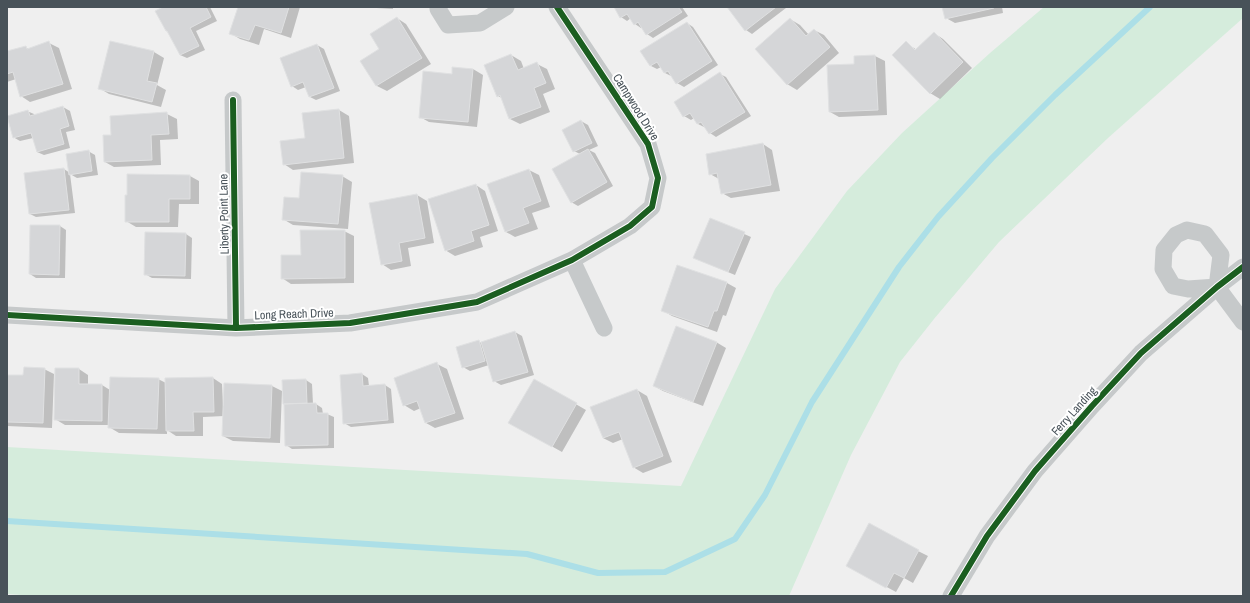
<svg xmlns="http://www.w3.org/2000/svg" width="1250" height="603" font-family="'Archivo Narrow',sans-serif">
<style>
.green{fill:#d5ecdc}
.shadow{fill:#0003}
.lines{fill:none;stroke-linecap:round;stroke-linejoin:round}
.stream{stroke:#acdfe7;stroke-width:6}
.building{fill:#d5d6d8;stroke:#e0e1e2}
.minor{stroke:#c6c9ca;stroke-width:17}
.cycleway-casing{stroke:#fff;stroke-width:8}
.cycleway{stroke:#1b5e20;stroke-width:6}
.labels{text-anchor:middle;stroke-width:4;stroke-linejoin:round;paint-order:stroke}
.street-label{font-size:12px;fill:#485259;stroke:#fff}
</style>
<rect width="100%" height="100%" fill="#efefef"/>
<path class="green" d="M1044,7h199v11l-135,120 -109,104 -65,77 -34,43 -49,93 -62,141h-753l-29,-2v-147l674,39 94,-197 72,-98 55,-58 88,-80z"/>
<path class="shadow" d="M165,7h45l7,14 -21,10 9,19 -18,8 -7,-3z
M239,7h61l-9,31 -27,-9 -5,16 -19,-6 -10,-6z
M360,7h33v2z
M615,7h67l6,9 -35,22 -6,-4 -5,-7 -1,1 -6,-4 -4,-6 -4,3 -6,-4z
M728,7h58v1l-34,26 -6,-4z
M943,7h59l1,6 -48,10 -9,-5z
M397,18l9,6 25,40 -44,27 -10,-5 -15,-25 18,-12z
M790,19l10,6 9,10 5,-5 10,5 15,18 -42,37 -10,-6z
M687,23l6,4 25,38 -34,22 -7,-4 -5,-7h-1l-6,-3 -4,-6 -4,2 -6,-3z
M934,33l9,6 29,29 -32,31 -10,-6 -24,-50 11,7z
M111,42l43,10 10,6 -7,27 9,5 -5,17 -52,-13 -10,-6z
M49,43l10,5 13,41 -42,13 -9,-6 -5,-17 -9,3v-30l18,-5 4,2z
M317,45l7,4 16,42 -24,9 -6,-3 -4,-10 -8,3 -6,-4z
M511,55l10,6 3,8 13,-5 10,5 8,20 -12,5 7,18 -30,12 -10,-5 -8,-21 -4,-2z
M875,56l10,5 2,54 -48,2 -9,-5 25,-47v-8z
M453,68l20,1 10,6 -6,52 -48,-5 -9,-5 33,-42z
M720,74l6,3 25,39 -35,21 -6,-4 -4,-7 -2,1 -6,-3 -4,-6 -3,2 -7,-4z
M63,107l7,4 5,19 -9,2 4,16 -26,7 -7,-3 -4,-14 -13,3 -7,-4 14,-26 7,3v2z
M339,110l10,6 5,47 -61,7 -9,-6 22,-25z
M167,114l10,5 1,20 -18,1 1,25 -47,2 -9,-5 7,-27z
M581,121l7,4 10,21 -9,4 6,3 18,33 -35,20 -7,-4 9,-48 -6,-3z
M763,144l9,6 8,41 -49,7 -9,-5 -3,-14 -9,-5z
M88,151l7,4 3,20 -21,3 -7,-4 5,39 -39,4 -6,-3 34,-45 6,4z
M529,170l10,5 11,32 -18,6 6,16 -23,8 -9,-5z
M190,176l9,5v23h-20l-1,23h-42l-10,-6z
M342,176l10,6 -4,47 -55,-4 -10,-6 17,-20z
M476,185l9,6 13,40 -18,6 3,10 -28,9 -10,-6z
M417,195l10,6 7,42 -26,5 3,18 -20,4 -9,-6z
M710,219l41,18 -16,38 -34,-14z
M60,226l6,4 -1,48h-29l-6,-4z
M344,231l10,5v47l-63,1 -9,-6 20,-22z
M186,234l6,4 -1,41 -39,-1 -7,-4z
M678,266l49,17 9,5 -10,28 -3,-1 -6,17 -45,-16 -10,-6z
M515,332l7,4 12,39 -33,10 -7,-4 -5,-16 -19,6 -7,-4 16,-26 2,2z
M716,342l10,6 -23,58 -40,-15 -9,-5z
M437,364l10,5 17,50 -29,9 -9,-5 -5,-15 -7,3 -10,-6z
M44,369l10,5 -2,54 -45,-2v-50h17z
M79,369l9,6v10h14l8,5 48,-11 8,4 47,-5 9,6 1,22h1l1,-22 47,2 10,5 -2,52 -47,-2 -10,-5 1,-20 -21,1v19h-27l-9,-6v4l-48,-1 -10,-6v-2h-44l-10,-6z
M362,374l6,4 1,8 16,-1 6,4 3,34 -43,4 -7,-4z
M306,380l6,4 1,20h3l6,4 1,6h4l7,3v31l-42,1 -6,-4 -1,-41z
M534,380l52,30 -24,42 -52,-29z
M637,390l10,6 25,66 -29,11 -10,-6 -10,-28 -10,4 -10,-5z
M918,551l10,5 -15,27 -9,-5 -8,14 -39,-21z"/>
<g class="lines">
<path class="stream" d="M7,521l520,33 71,19 67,-1 70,-33 30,-44 47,-93 87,-135 39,-50 54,-59 63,-63 95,-88"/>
</g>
<path class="building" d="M163,7h43l5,10 -21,11 9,18 -19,9 -13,-24h-1l-11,-20z
M238,7h51l-8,26 -26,-8 -6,15 -20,-6z
M614,7h64l4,5 -36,23 -8,-13 -4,3 -7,-11 -7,4z
M727,7h49l-31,24z
M942,7h52v1l-49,11z
M397,17l25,41 -46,28 -16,-25 19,-12 -9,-15z
M790,18l16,18 8,-7 16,18 -43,38 -32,-36z
M687,22l25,39 -36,23 -8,-13 -4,2 -7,-11 -7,4 -10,-15z
M934,32l29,30 -33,32 -38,-39 14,-14 9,9z
M49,41l14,43 -43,13 -7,-25 -6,2v-23l19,-5 1,3z
M110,41l44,10 -7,30 10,2 -5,19 -54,-13z
M317,44l17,44 -25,9 -6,-15 -12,5 -11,-29z
M511,54l7,16 19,-8 9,21 -12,5 7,19 -32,12 -9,-24 -3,2 -13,-32z
M875,55l3,55 -49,2 -2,-47 27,-1v-8z
M452,67l21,2 -5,53 -49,-4 4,-47 29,3z
M720,72l25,40 -36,22 -8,-12 -4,2 -7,-11 -7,4 -9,-15z
M63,106l6,20 -9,3 4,15 -27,8 -6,-19 -18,5 -6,-22 21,-6 2,6z
M339,109l5,49 -61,7 -3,-24 25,-3 -3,-25z
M167,112l2,22 -18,1 1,25 -48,2 -1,-27h8l-1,-19z
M581,120l11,23 -19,9 -11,-22z
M763,143l8,42 -50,9 -4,-21 -8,2 -3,-21z
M588,149l19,33 -36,21 -19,-34z
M89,150l3,21 -23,4 -3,-21z
M64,168l5,42 -40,4 -5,-41z
M529,169l12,32 -18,7 6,15 -24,9 -18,-48z
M301,172l42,3 -5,49 -56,-4 2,-23 15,1z
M127,174l63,1v24h-21v23h-44v-27h2z
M476,184l13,41 -18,6 3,10 -29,10 -17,-52z
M417,194l8,44 -26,5 3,18 -21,4 -12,-62z
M710,218l35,14 -17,40 -35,-14z
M30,225h30l-1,50 -30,-1z
M300,230h45v48l-64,1v-24h20z
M145,232l41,1 -1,43 -41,-1z
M677,265l50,17 -10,29h-3l-6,16 -47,-16z
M676,326l41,16 -24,60 -40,-16z
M515,331l13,41 -35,10 -12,-40z
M479,340l6,21 -23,7 -6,-21z
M437,362l18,51 -30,10 -8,-22 -14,5 -9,-28z
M24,367l21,1 -2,55 -36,-1v-47h16z
M55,368h24v16h23v37l-48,-1z
M362,373l1,13 22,-2 3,36 -45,4 -3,-49z
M110,377l49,1 -2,51 -49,-1z
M213,377l1,35h-21l1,19h-28l-1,-53z
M306,379l1,24 -24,1 -1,-24z
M534,379l43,24 -25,44 -44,-24z
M224,383l48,2 -2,53 -48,-2z
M637,389l26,67 -30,12 -14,-36 -16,6 -13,-31z
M316,403l1,10h11v32l-43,1 -1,-42z
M869,523l50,27 -15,28 -10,-5 -8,15 -40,-22z"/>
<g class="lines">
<path class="minor" d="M438,7v2l10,16 32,-2 26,-16
M233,100l3,228
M1187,230l18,4 16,21 -4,32 -29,2 -15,-3 -10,-17 1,-19 12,-15z
M572,260l32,68
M1217,287l26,35
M7,315l229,13 114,-5 127,-21 95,-42 58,-34 22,-19 6,-29 -10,-34 -91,-137
M951,596l36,-60 48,-65 57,-65 49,-53 76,-66 26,-20"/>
<g class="cycleway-casing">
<path id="cycleway" d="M233,100l3,228
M7,315l229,13 114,-5 127,-21 95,-42 58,-34 22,-19 6,-29 -10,-34 -91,-137
M951,596l36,-60 48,-65 57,-65 49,-53 76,-66 26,-20"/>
</g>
<use href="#cycleway" class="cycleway"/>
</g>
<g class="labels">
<g class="street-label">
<text transform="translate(636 107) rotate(58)" y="4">Campwood Drive</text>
<text transform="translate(224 214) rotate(-91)" y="4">Liberty Point Lane</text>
<text transform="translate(294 314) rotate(-2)" y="4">Long Reach Drive</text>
<text transform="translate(1074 411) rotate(-48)" y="4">Ferry Landing</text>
</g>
</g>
<rect width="1250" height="603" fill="none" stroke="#485259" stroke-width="16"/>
</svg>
